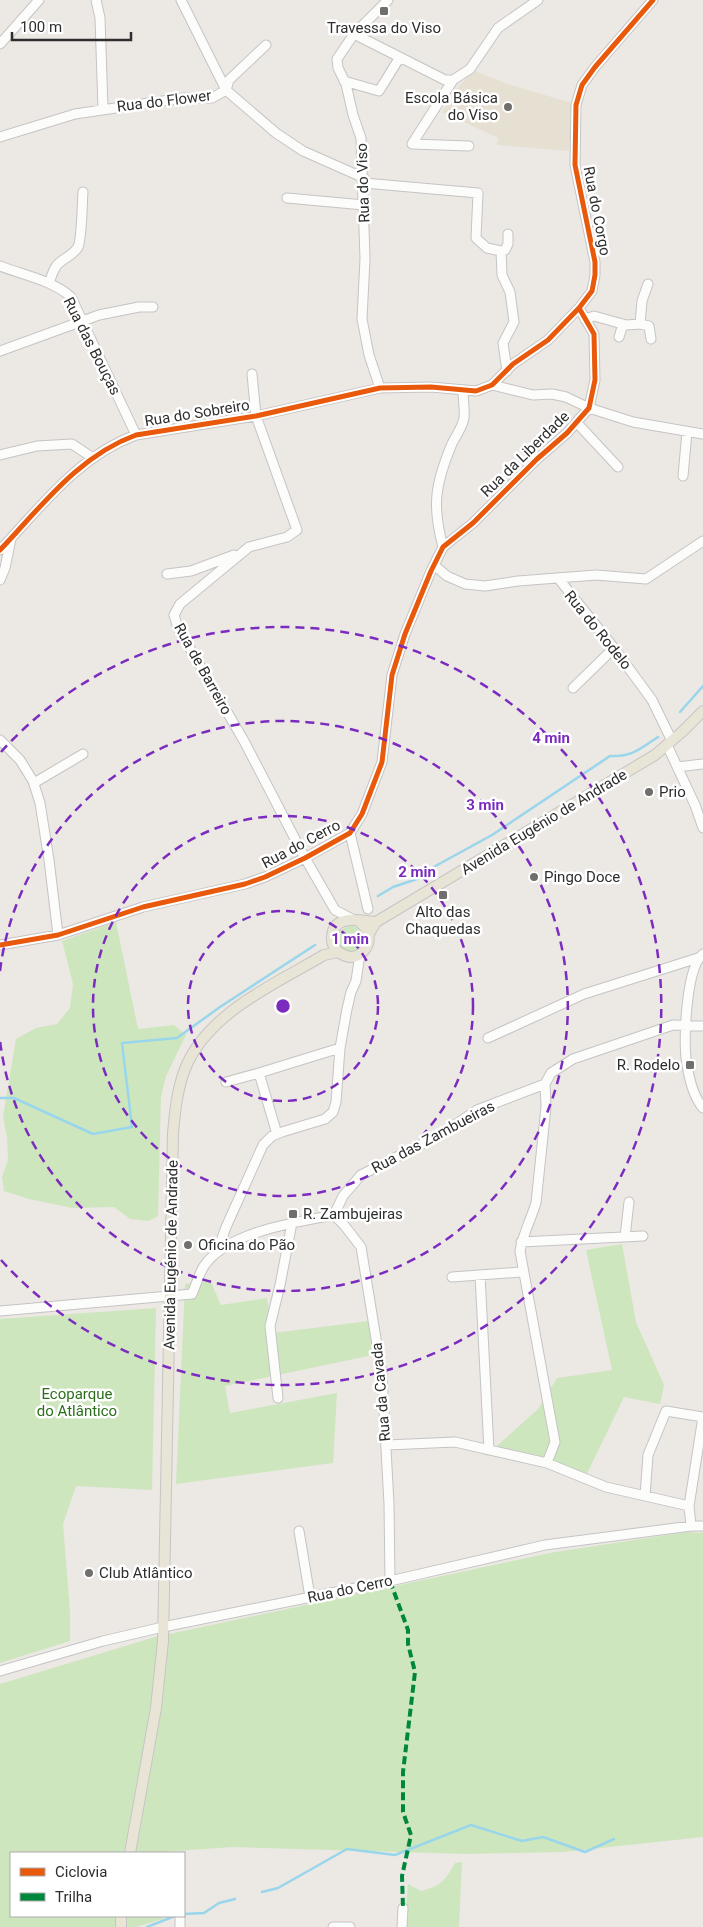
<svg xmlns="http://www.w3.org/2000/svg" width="703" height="1927" font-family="Roboto,sans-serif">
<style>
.education{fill:#e6e0d3}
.green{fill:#cee6be}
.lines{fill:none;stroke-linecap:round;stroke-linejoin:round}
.stream{stroke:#99d6ec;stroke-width:2.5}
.minor-casing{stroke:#c5c4c5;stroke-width:11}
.major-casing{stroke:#c6c5c4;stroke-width:12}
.minor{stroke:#fcfcfb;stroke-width:9}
.major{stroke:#e8e4d6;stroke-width:10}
.quiet{stroke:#00873e;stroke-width:4;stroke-dasharray:8 4;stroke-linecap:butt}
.cycleway-casing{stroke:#fff;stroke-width:8}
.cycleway{stroke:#e8590c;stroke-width:5}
.ring{fill:none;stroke:#7b2cbf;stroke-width:2.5;stroke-dasharray:9 6}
.poi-dot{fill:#706f6e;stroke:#fff;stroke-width:2}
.labels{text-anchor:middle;stroke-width:5;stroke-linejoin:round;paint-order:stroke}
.poi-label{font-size:15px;fill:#2e2e2e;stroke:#fff;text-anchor:start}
.street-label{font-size:15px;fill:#2e2e2e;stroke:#fff}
.park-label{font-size:15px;fill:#2c6e1b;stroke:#fff}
.centre{fill:#7b2cbf;stroke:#fff;stroke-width:2.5}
.ring-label{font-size:15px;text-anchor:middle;font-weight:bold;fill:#7b2cbf;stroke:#fff;stroke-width:5;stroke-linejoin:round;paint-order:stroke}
</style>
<rect width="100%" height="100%" fill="#ece8e4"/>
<path class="education" d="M475,71l32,13 65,19 -3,48 -72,-6 1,-7 -56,-26 13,-21 16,-18z"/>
<path class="green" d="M116,922l22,107 36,-4 12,10 -20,41 -5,21 -3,119 -9,5 -19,-2 -16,-12 -42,1 -43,-9 -25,-8 -2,-14 6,-17 -1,-23 -4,-20 13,-78 20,-11 21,-4 13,-16 3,-24 -11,-43z
M338 939a13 13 0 1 1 26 0a13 13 0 1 1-26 0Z
M622,1244l14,78 28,63 -4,19 -36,-7 -41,85 -50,-19 -49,-8v-2l4,1 50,-45 19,-31 55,-8 -26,-120z
M210,1280l11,25 46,-7 6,35 96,-12 4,34 -148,31 5,27 107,-20 -4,70 -157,21 9,-200z
M156,1308l-4,182 -76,-4 -13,38 7,87v30l-70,22v-344z
M687,1532l16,1v304l-140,15 -96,2 -235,-7 -82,6h-139v63h152v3l-27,8h-136v-243l155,-47 400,-85z
M462,1862l-3,65h-52l-2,-3 3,-40 13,7c20,-5 24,-10 34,-28z"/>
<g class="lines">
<path class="stream" d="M680,712l23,-26
M378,896l15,-9 30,-10 7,-8 62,-34 118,-79c22,1 30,-7 48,-19
M0,1098h14l79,36 39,-7 -10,-84 55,-5 43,-31 95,-62
M262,1892l16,-4 69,-39 48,6 76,-30 51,16 21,-4 42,15 29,-13
M184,1914l20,-1 15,-10 16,-4
M147,1927l28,-11"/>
<g class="minor-casing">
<path id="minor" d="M96,0l4,18 3,91
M181,0l45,90 50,43 27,18 61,27
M354,34l91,46h8l17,-11 28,-41 40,-28
M0,44l39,-44
M453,80l-41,64 57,2
M344,81l35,10 21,-34
M226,90l3,-10 37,-35
M0,137l75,-23 108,-16h29l14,-8
M364,183l114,10 -2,45 11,10 14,3 1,24 8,17 4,30 -11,21 4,28
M287,198l77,7
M501,251l4,-1 3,-6v-10
M0,266c23,9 52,14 71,31l65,138
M49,283c2,-5 4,-13 8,-18 6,-7 16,-9 21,-18 4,-8 4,-43 5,-55
M585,319l9,-3 32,9 14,-1 2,-23 6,-17
M640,324l9,2 2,13
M619,337l4,-13
M0,351l99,-36 40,-8h14
M252,374l4,42 41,114 -10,7 -38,10 -69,57 -6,11 4,13 66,113 61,117 30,52 17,9
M492,385l41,10 19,-1 14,3 23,11 44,14 70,12
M380,388l-11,-33 -7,-36 3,-60 -4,-121 -8,-23 -7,-31 -8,-16 -1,-9 17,-25 34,-34
M577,423l41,44
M0,455l37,-9 35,-2 21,14
M683,476l4,-44
M443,547c-11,-41 -8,-62 8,-101 4,-10 11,-17 13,-28 1,-8 -1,-18 -1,-27
M0,550c41,-43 78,-94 136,-115l120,-19 124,-28 51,-1 45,4 16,-6 21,-21 35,-24 31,-32 13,-17 3,-16v-13l-20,-97 1,-60 6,-20 13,-18 58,-67
M435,566l12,10 18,8 20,2 33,-5 78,-6 50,4 57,-38
M167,574l24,-3 43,-16
M558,578l56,70 38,52 20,41
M0,580l5,-12 6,-29
M573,688l41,-40
M0,740l20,20 13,21 7,22 9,57 9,75
M667,745l28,60 8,23
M677,767l26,-3
M34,783l49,-29
M350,833l18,76
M0,945l58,-10 85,-28 102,-23 20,-7 40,-19 45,-25 12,-19 20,-52 10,-87 13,-41 26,-63 12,-24 30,-24 64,-64 30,-26 22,-25 6,-28 -1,-46 -15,-26
M703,954c-17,13 -19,83 -17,104 2,16 6,37 17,50
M488,1038l96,-44 114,-36
M226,1082l33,-9
M545,1084l1,23 -10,96c-5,16 -13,31 -16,48l35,191 -8,21
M277,1134l-18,-61 81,-25
M334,1215l9,-19 18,-21 79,-40 37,-25 68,-26 6,-11 22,-14 100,-34 30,1
M334,1215l10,10 17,22 21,128 7,129 1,77
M625,1237l4,-35
M521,1242l122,-6
M217,1252l9,-25 37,-82 9,-9 10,-4 43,-13 8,-7 3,-10 4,-54 7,-39 4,-17 5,-11 4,-27
M480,1275l9,175
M452,1277l70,-5
M0,1311l192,-17c4,-9 7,-20 12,-28 23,-34 92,-44 130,-51
M278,1398l-8,-72 10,-41 12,-62
M387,1445l68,-3 92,21 59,24 83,19
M645,1496l3,-41 18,-44 37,6 -14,89 2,20
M299,1531l11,66
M0,1671l103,-30 60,-14 227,-46 155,-36 146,-19h12
M180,1916v11
M333,1927h17
M402,1927l1,-19"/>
</g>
<g class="major-casing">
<path id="major" d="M358,921c24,15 3,47 -18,32 -5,-3 -9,-10 -8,-16 1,-24 29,-16 44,-15
M369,934l7,-12 279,-167 28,-24 20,-20
M130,1853l26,-145 7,-67 10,-508c2,-22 4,-43 12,-64 22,-56 90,-85 139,-114l14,-3
M121,1916v11"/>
</g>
<use href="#minor" class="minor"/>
<use href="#major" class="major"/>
<path class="quiet" d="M390,1581l18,49v14l7,28 -12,100v40l8,23 -9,41 1,32"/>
<g class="cycleway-casing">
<path id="cycleway" d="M0,550c41,-43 78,-94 136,-115l120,-19 124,-28 51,-1 45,4 16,-6 21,-21 35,-24 31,-32 13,-17 3,-16v-13l-20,-97 1,-60 6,-20 13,-18 58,-67
M0,945l58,-10 85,-28 102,-23 20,-7 40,-19 45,-25 12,-19 20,-52 10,-87 13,-41 26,-63 12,-24 30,-24 64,-64 30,-26 22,-25 6,-28 -1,-46 -15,-26"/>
</g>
<use href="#cycleway" class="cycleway"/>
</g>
<g class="ring">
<circle cx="283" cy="1006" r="95"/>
<circle cx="283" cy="1006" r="190"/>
<path d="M0 971A285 285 0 1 1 0 1041"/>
<path d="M1 752A379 379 0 1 1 1 1260"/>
</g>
<g class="poi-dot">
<rect x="379" y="6" width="10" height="10" rx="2.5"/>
<circle cx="508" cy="107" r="5"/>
<circle cx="649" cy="792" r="5"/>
<circle cx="534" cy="877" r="5"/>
<rect x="438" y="890" width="10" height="10" rx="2.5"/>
<rect x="685" y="1060" width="10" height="10" rx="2.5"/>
<rect x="288" y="1209" width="10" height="10" rx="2.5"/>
<circle cx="188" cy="1245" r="5"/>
<circle cx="89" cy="1573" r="5"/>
</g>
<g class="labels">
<g class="poi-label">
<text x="384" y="33" text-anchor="middle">Travessa do Viso</text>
<text x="498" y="103" text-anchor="end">Escola Básica<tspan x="498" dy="17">do Viso</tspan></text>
<text x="659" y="797">Prio</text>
<text x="544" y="882">Pingo Doce</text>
<text x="443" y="917" text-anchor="middle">Alto das<tspan x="443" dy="17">Chaquedas</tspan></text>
<text x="680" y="1070" text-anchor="end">R. Rodelo</text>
<text x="303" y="1219">R. Zambujeiras</text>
<text x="198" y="1250">Oficina do Pão</text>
<text x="99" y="1578">Club Atlântico</text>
</g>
<g class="street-label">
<text transform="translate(164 101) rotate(-7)" y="5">Rua do Flower</text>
<text transform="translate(363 183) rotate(-92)" y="5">Rua do Viso</text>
<text transform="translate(597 211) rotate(79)" y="5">Rua do Corgo</text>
<text transform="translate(92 346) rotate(63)" y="5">Rua das Bouças</text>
<text transform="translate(197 413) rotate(-9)" y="5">Rua do Sobreiro</text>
<text transform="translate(525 454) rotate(-44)" y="5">Rua da Liberdade</text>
<text transform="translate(598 630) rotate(51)" y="5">Rua do Rodelo</text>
<text transform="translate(203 669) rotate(61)" y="5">Rua de Barreiro</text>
<text transform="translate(544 822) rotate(-31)" y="5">Avenida Eugénio de Andrade</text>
<text transform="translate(301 844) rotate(-28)" y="5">Rua do Cerro</text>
<text transform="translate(433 1137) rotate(-28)" y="5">Rua das Zambueiras</text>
<text transform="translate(171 1255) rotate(-89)" y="5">Avenida Eugénio de Andrade</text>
<text transform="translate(381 1392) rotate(-95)" y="5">Rua da Cavada</text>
<text transform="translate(350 1589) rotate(-12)" y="5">Rua do Cerro</text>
</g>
<g class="park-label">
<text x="77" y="1399">Ecoparque<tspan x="77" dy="17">do Atlântico</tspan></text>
</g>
</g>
<circle cx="283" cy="1006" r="8" class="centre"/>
<g class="ring-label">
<text x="551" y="743">4 min</text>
<text x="485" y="810">3 min</text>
<text x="417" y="877">2 min</text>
<text x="350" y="944">1 min</text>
</g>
<rect x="10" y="1852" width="175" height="65" fill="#ffffff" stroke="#ababab"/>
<rect x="20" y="1868" width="25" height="8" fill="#e8590c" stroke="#ababab"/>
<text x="55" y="1877" font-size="15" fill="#2e2e2e">Ciclovia</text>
<rect x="20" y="1893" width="25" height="8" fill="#00873e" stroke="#ababab"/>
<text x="55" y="1902" font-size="15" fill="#2e2e2e">Trilha</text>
<path d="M12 32v8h119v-8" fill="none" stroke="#2e2e2e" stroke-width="2.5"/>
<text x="20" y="32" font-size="15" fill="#2e2e2e" stroke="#ffffff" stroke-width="4" paint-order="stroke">100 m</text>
</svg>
